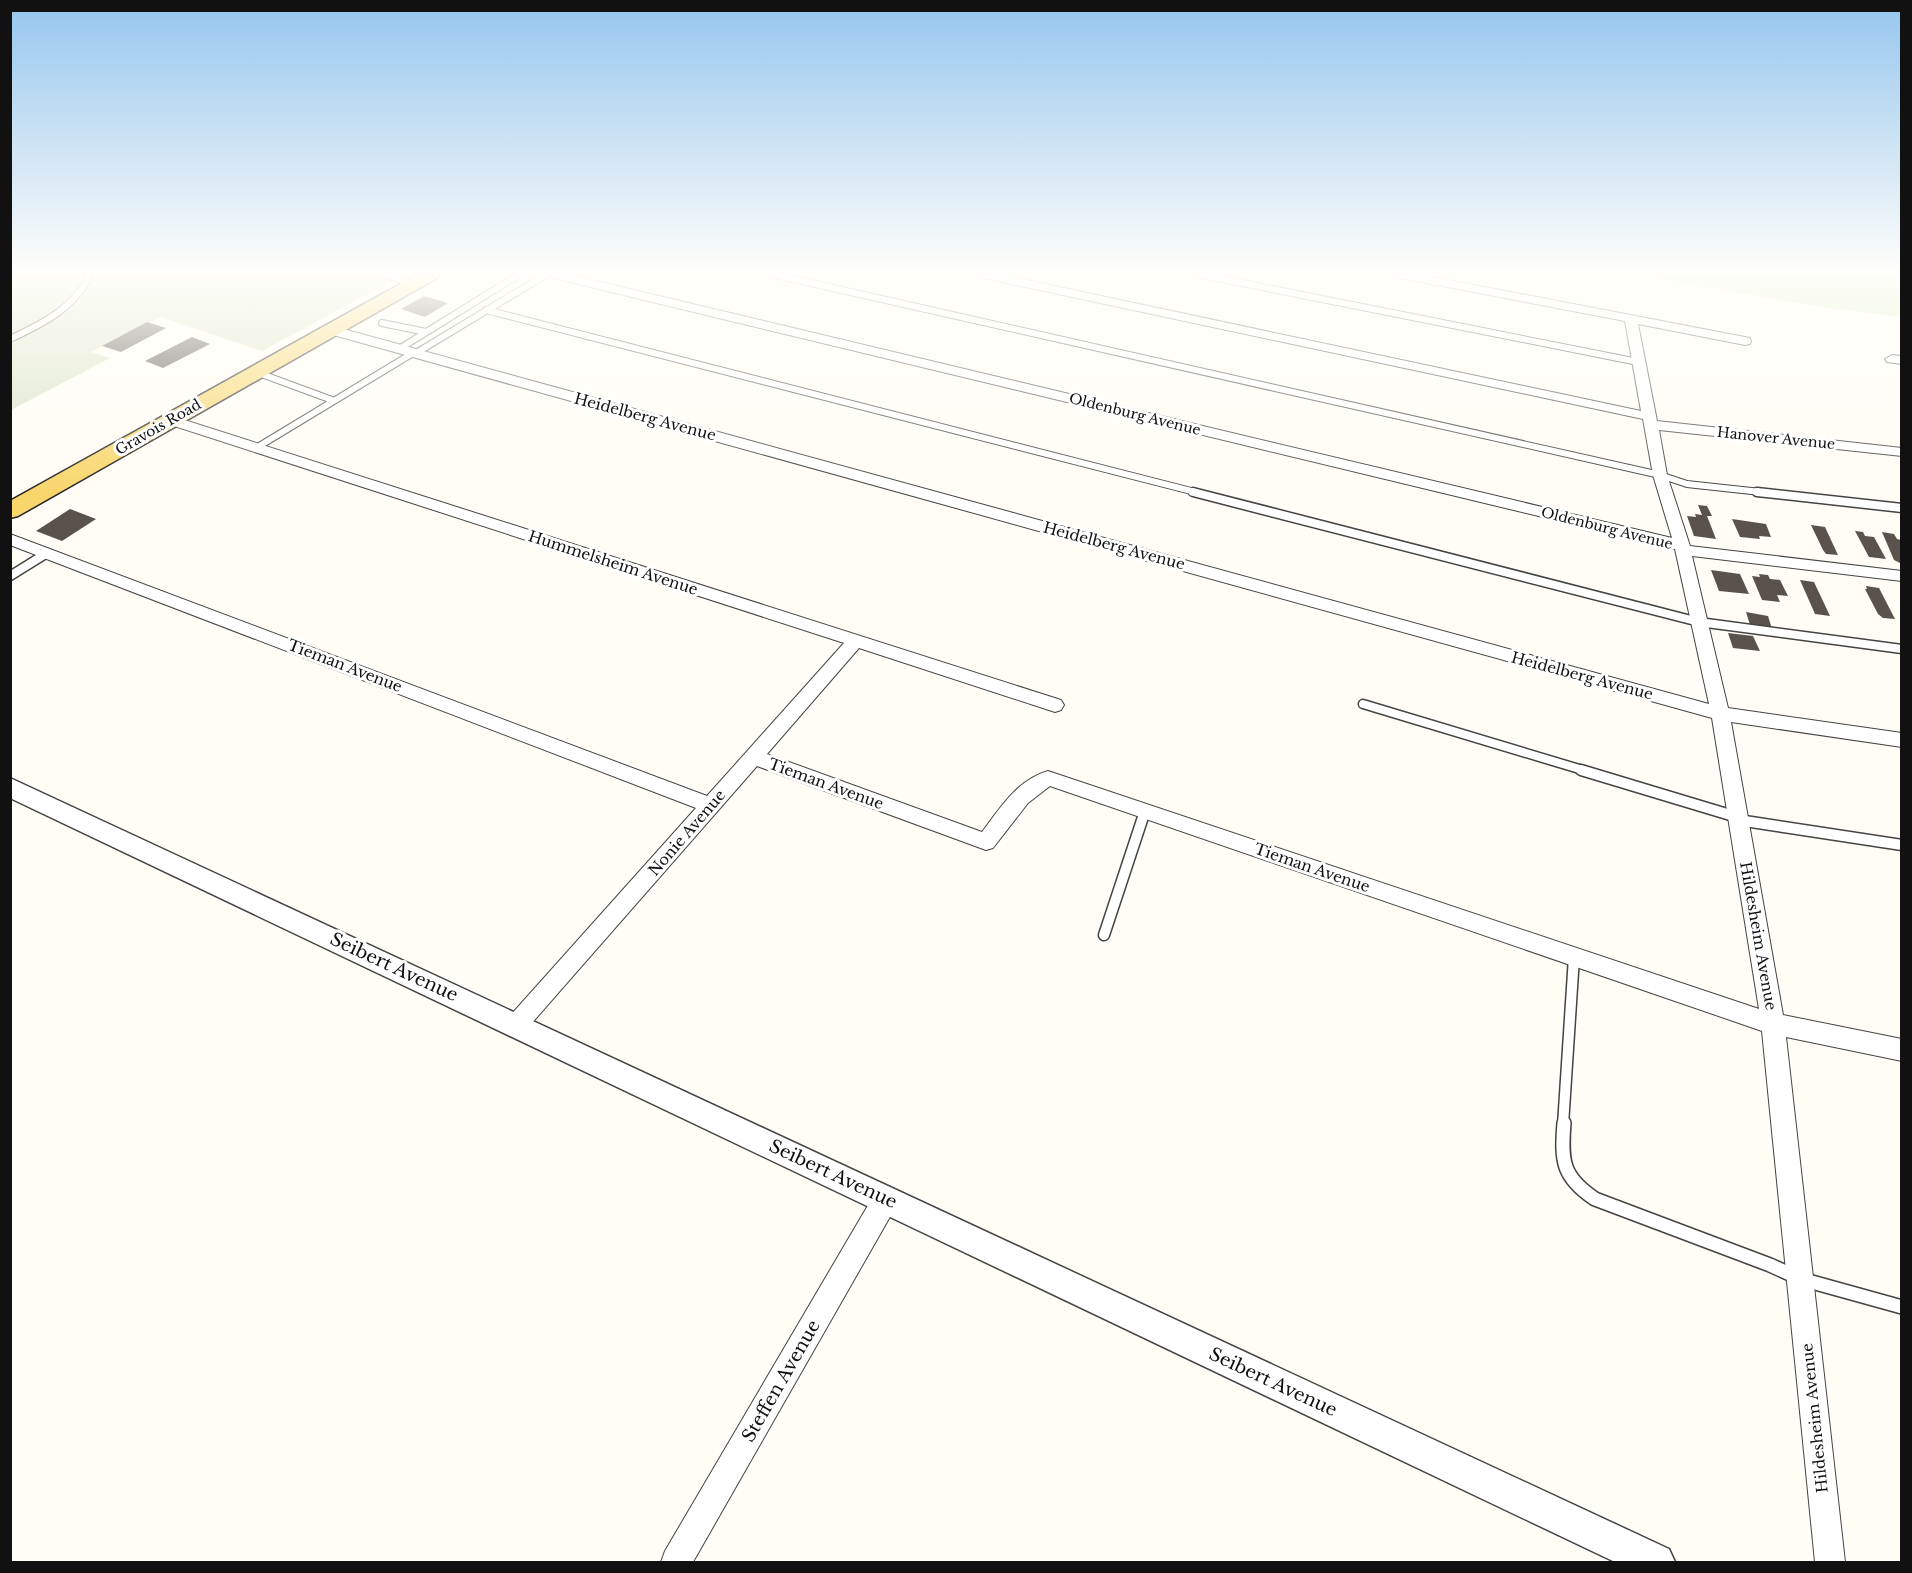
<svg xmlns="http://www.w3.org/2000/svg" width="1912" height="1573" font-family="'Libre Baskerville',serif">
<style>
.green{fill:#d5ebbd}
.cemetery{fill:#d9e3c4}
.building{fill:#5a524d}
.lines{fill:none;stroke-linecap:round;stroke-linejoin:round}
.service-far3-casing{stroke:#444;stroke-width:8}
.service-far2-casing{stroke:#444;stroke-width:11}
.service-far1-casing{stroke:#444;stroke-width:13}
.service-casing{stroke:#444;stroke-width:16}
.minor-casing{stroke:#444;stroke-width:2}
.tertiary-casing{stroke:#444;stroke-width:3}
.primary-casing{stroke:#222;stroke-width:3}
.service-far3{stroke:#fff;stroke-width:6}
.service-far2{stroke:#fff;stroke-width:8}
.service-far1{stroke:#fff;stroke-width:10}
.service{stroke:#fff;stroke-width:13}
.minor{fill:#fff;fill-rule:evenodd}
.tertiary{fill:#fff;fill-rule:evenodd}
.primary{fill:#f9d66b;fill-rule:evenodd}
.labels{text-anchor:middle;stroke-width:6;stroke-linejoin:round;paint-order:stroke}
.far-street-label{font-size:14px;fill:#111;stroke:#fff}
.street-label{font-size:15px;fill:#111;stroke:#fff}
.near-street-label{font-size:18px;fill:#111;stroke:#fff}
</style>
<rect width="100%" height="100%" fill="#fffdf5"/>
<path class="green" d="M1630,274h271v43l-86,-11z"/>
<path class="cemetery" d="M11,274h394l-143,77 -101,-34 -70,35 19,6 -99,52z"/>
<path class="building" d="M424,296l24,7 -23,14 -24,-8z
M147,322l19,6 -45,24 -19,-6z
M192,337l18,7 -47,24 -18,-7z
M1698,505l9,1 5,10h-5l9,23 -22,-3 -7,-20 9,1 -1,-3 7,1z
M70,509l26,10 -34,22 -26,-10z
M1732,519l34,5 5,13 -12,-1 1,3 -20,-2z
M1811,525l14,2 13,28 -12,-1 -3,-4z
M1855,531l8,1 2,4 9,1 12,22 -17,-2z
M1882,532l12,2 3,5 4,1 1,24 -8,-4z
M1711,570l29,4 9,20 -30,-3z
M1759,574l9,1 2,4 10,1 8,16 -11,-1 3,7 -18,-2 -10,-24 8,1z
M1800,580l14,2 16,34 -15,-2z
M1866,586l13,2 16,31 -12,-1 -5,-4 -13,-25h2z
M1746,612l22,4 4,13 -22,-4z
M1728,633l25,3 7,15 -27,-3z"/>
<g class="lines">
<g class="service-far3-casing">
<path id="service-far3" d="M383,274l30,10
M771,274l889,201 27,9 83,9
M1197,274l441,88
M486,310l713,183
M382,323l44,9
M10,339c32,-15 65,-31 80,-65
M399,349l121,-75
M416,353l131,-79
M256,372l76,28
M256,448l157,-95"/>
</g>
<g class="service-far2-casing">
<path id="service-far2" d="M1193,492l506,130 203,27
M1757,492l145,16
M10,576l37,-23
M1363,704l223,67"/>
</g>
<g class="service-far1-casing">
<path id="service-far1" d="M1581,770l156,47
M1738,820l164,25
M1104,935l41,-124
M1563,1125l11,-168"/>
</g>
<g class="service-casing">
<path id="service" d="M1564,1123c-3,38 -2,54 31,76l175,66 31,14 101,28"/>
</g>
<g class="minor-casing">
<path id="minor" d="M547,274h20l1105,264 -19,-63 -10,-56 -660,-141 -6,-4h21l643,137 -16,-90 -225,-43 -6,-4h23l333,64 1,3 -1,3 -5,1 -107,-21 19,97 245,27v8l-243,-26 8,45 23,71 212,25v10l-210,-25 36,152 174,25v14l-171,-25 52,293 119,24v22l-116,-24 59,525h-30l-53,-531 -712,-245 -22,17 -35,45 -7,2 -229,-84 -233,266 -8,4 -8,-4 -4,-7 4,-7 188,-210 -686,-263v-11l697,262 137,-153 -679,-220 -2,-3 7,-4 5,1 886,283 3,5 -3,5 -6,2 -196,-64 -92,106 215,78c18,-24 35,-52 66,-61l711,238 -47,-291 -1386,-385 -1,-3 1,-3h10l1373,377 -34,-155 -1122,-271z
M1892,355l10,1v8l-15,-2 -2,-3z
M886,1186l9,4 4,9 -4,9 -202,354h-32l4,-11 212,-361z"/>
</g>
<g class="tertiary-casing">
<path id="tertiary" d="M10,778l1659,771 6,13h-60l-1605,-764z"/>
</g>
<g class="primary-casing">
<path id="primary" d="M418,274h22l-3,4 -419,238 -8,2v-17z"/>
</g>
<use href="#service-far3" class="service-far3"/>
<use href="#service-far2" class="service-far2"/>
<use href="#service-far1" class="service-far1"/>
<use href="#service" class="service"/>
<use href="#minor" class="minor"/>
<use href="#tertiary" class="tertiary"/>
<use href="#primary" class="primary"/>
</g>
<linearGradient id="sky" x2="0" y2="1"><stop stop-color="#95c6ee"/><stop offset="0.55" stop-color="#fffefa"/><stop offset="1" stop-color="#fffefa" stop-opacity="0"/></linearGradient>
<rect width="1912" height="494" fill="url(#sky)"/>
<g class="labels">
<g class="far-street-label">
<text transform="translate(1135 414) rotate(14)" y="5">Oldenburg Avenue</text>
<text transform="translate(158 427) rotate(-30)" y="5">Gravois Road</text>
<text transform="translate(1776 438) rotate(6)" y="5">Hanover Avenue</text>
<text transform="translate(1607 528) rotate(14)" y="5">Oldenburg Avenue</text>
</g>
<g class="street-label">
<text transform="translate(645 417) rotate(15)" y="5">Heidelberg Avenue</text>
<text transform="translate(1114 546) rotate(15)" y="5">Heidelberg Avenue</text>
<text transform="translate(613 563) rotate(18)" y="5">Hummelsheim Avenue</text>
<text transform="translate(345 666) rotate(21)" y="5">Tieman Avenue</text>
<text transform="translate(1582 676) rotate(15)" y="5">Heidelberg Avenue</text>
<text transform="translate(826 784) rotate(20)" y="5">Tieman Avenue</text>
<text transform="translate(687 833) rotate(-49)" y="5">Nonie Avenue</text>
<text transform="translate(1312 868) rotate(19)" y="5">Tieman Avenue</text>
<text transform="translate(1758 936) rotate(80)" y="5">Hildesheim Avenue</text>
<text transform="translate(1815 1418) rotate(-96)" y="5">Hildesheim Avenue</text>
</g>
<g class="near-street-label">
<text transform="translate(394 967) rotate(25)" y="6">Seibert Avenue</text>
<text transform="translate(833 1174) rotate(25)" y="6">Seibert Avenue</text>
<text transform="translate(781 1381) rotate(-60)" y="6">Steffen Avenue</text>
<text transform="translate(1273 1382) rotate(25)" y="6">Seibert Avenue</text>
</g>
</g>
<rect width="1912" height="1573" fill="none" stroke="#111111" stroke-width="24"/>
</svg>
